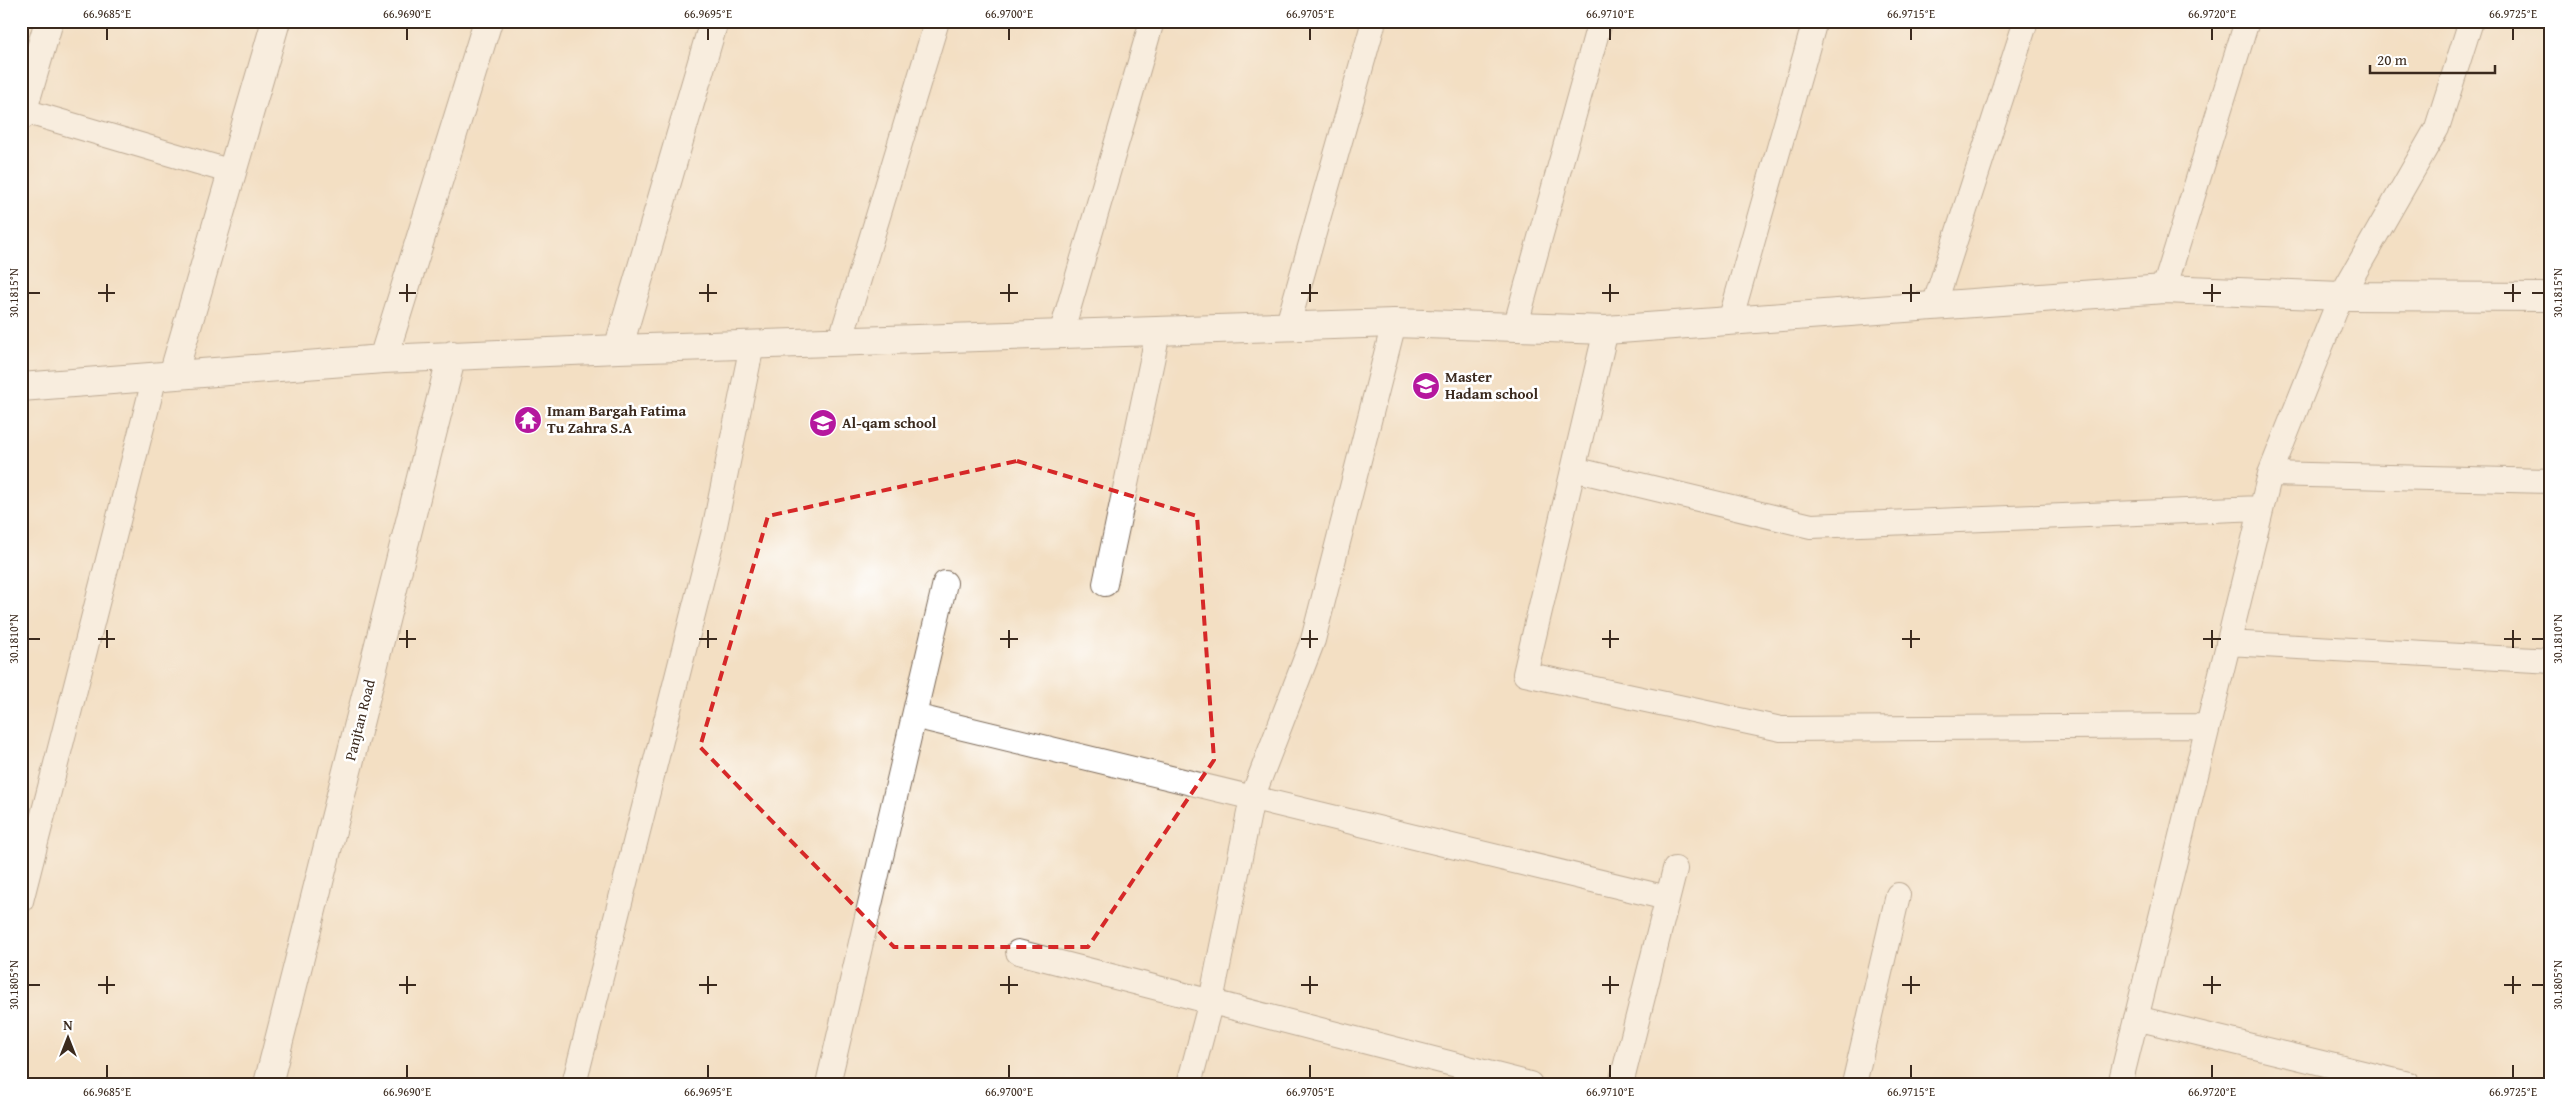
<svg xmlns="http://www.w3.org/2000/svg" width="2572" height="1105" font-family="'Gentium Book Plus',serif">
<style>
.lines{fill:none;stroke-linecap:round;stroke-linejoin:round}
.service-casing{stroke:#7b6958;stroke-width:26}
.minor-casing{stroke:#7b6958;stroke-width:30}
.service{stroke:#fff;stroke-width:24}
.minor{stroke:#fff;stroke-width:28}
.marked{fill:none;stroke:#d62828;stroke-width:4;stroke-dasharray:10 6;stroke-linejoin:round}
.ticks{fill:none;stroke:#3b2a1e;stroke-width:2}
.labels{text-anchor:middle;stroke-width:5;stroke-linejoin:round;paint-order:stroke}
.poi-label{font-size:15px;font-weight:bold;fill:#3b2a1e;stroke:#fff;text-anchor:start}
.street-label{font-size:15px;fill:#3b2a1e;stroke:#fff}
.neatline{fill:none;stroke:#3b2a1e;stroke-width:2}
.ticks-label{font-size:12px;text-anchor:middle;fill:#3b2a1e}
</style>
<rect width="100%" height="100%" fill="#fff"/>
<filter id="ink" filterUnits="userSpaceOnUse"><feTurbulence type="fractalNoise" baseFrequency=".02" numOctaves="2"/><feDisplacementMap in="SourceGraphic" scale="10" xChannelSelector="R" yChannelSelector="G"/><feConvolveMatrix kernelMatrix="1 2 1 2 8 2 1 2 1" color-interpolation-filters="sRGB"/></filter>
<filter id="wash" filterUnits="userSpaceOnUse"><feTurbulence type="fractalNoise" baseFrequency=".0096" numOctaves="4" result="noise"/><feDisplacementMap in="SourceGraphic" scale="20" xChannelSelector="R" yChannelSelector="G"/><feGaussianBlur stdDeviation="1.12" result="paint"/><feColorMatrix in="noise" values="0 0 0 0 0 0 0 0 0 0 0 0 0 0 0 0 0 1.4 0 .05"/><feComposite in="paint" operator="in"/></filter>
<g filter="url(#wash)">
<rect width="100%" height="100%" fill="#f3dfc3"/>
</g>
<g filter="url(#ink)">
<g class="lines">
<g class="service-casing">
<path id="service" d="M21,110l211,62
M2164,289l83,-268
M1934,306l92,-285
M1730,321l85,-300
M1287,328l87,-307
M1515,328l85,-307
M1606,330l-81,344 256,55 427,-3
M1061,334l91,-313
M840,342l97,-321
M1573,469l238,57 450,-18
M2270,474l281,7
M1105,584l53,-252
M2228,643l323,18
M914,716l753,182
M21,901l134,-525
M1018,952l512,132
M2136,1018l272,66
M574,1084l139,-549 39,-190
M828,1084l117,-501
M1189,1084l22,-83 41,-203 61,-158 81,-317
M1621,1084l54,-215
M1854,1084l44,-189
M2120,1084l150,-610 71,-178 96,-168 34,-107"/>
</g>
<g class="minor-casing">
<path id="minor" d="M21,116l28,-95
M618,349l96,-328
M383,359l105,-338
M173,375l103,-354
M21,387l362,-28 235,-10 776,-26 212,7 558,-41 177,7 210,1
M268,1084l184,-729"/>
</g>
<use href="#service" class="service"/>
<use href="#minor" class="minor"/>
</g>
</g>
<path d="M0 0H2572V1105H0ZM1017,461l180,55 17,244 -126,187h-194l-194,-200 68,-231z" fill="#f3dfc3" fill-opacity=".55" fill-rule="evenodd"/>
<path class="marked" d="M1017,461l180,55 17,244 -126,187h-194l-194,-200 68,-231z"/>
<path class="ticks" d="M107,28v12M407,28v12M708,28v12M1009,28v12M1310,28v12M1610,28v12M1911,28v12M2212,28v12M2513,28v12M107,284v18M407,284v18M708,284v18M1009,284v18M1310,284v18M1610,284v18M1911,284v18M2212,284v18M2513,284v18M28,293h12M98,293h17M399,293h17M699,293h18M1000,293h18M1301,293h17M1602,293h17M1902,293h18M2203,293h18M2504,293h17M2532,293h12M107,630v18M407,630v18M708,630v18M1009,630v18M1310,630v18M1610,630v18M1911,630v18M2212,630v18M2513,630v18M28,639h12M98,639h17M399,639h17M699,639h18M1000,639h18M1301,639h17M1602,639h17M1902,639h18M2203,639h18M2504,639h17M2532,639h12M107,976v18M407,976v18M708,976v18M1009,976v18M1310,976v18M1610,976v18M1911,976v18M2212,976v18M2513,976v18M28,985h12M98,985h17M399,985h17M699,985h18M1000,985h18M1301,985h17M1602,985h17M1902,985h18M2203,985h18M2504,985h17M2532,985h12M107,1065v13M407,1065v13M708,1065v13M1009,1065v13M1310,1065v13M1610,1065v13M1911,1065v13M2212,1065v13M2513,1065v13"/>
<defs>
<g id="school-disc" transform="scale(1.4375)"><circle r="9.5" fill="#b5179e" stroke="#fff"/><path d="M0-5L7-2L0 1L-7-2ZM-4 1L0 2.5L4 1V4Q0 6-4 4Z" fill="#fff"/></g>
<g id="temple-disc" transform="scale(1.4375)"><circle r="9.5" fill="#b5179e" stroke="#fff"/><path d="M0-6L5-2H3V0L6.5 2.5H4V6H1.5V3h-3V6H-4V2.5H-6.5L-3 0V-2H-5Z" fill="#fff"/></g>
</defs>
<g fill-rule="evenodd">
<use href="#school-disc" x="1426" y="386"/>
<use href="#temple-disc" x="528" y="420"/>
<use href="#school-disc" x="823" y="423"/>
</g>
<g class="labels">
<g class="poi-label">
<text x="1445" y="382">Master<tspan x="1445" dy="17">Hadam school</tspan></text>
<text x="547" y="416">Imam Bargah Fatima<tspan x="547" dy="17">Tu Zahra S.A</tspan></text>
<text x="842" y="428">Al-qam school</text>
</g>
<g class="street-label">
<text transform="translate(360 720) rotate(-76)" y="5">Panjtan Road</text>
</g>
</g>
<rect width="2572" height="1105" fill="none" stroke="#fff" stroke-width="55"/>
<g transform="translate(68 1038)" stroke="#ffffff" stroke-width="4" paint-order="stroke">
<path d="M0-4L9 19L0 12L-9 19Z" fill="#3b2a1e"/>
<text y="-8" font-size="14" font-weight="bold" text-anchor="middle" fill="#3b2a1e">N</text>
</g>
<path d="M2370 65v8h125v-8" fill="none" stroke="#3b2a1e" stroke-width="2.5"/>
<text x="2377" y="65" font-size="15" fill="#3b2a1e" stroke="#ffffff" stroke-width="4" paint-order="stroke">20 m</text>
<rect x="28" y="28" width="2516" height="1050" class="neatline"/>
<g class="ticks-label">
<text x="107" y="18">66.9685°E</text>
<text x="407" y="18">66.9690°E</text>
<text x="708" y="18">66.9695°E</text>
<text x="1009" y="18">66.9700°E</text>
<text x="1310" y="18">66.9705°E</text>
<text x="1610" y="18">66.9710°E</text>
<text x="1911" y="18">66.9715°E</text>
<text x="2212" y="18">66.9720°E</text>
<text x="2513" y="18">66.9725°E</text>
<text transform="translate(14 293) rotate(-90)" y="4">30.1815°N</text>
<text transform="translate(2558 293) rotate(-90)" y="4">30.1815°N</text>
<text transform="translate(14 639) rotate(-90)" y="4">30.1810°N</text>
<text transform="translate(2558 639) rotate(-90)" y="4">30.1810°N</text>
<text transform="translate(14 985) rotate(-90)" y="4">30.1805°N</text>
<text transform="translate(2558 985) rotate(-90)" y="4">30.1805°N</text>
<text x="107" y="1096">66.9685°E</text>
<text x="407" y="1096">66.9690°E</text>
<text x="708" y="1096">66.9695°E</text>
<text x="1009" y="1096">66.9700°E</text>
<text x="1310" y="1096">66.9705°E</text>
<text x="1610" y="1096">66.9710°E</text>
<text x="1911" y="1096">66.9715°E</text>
<text x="2212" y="1096">66.9720°E</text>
<text x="2513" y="1096">66.9725°E</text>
</g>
</svg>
